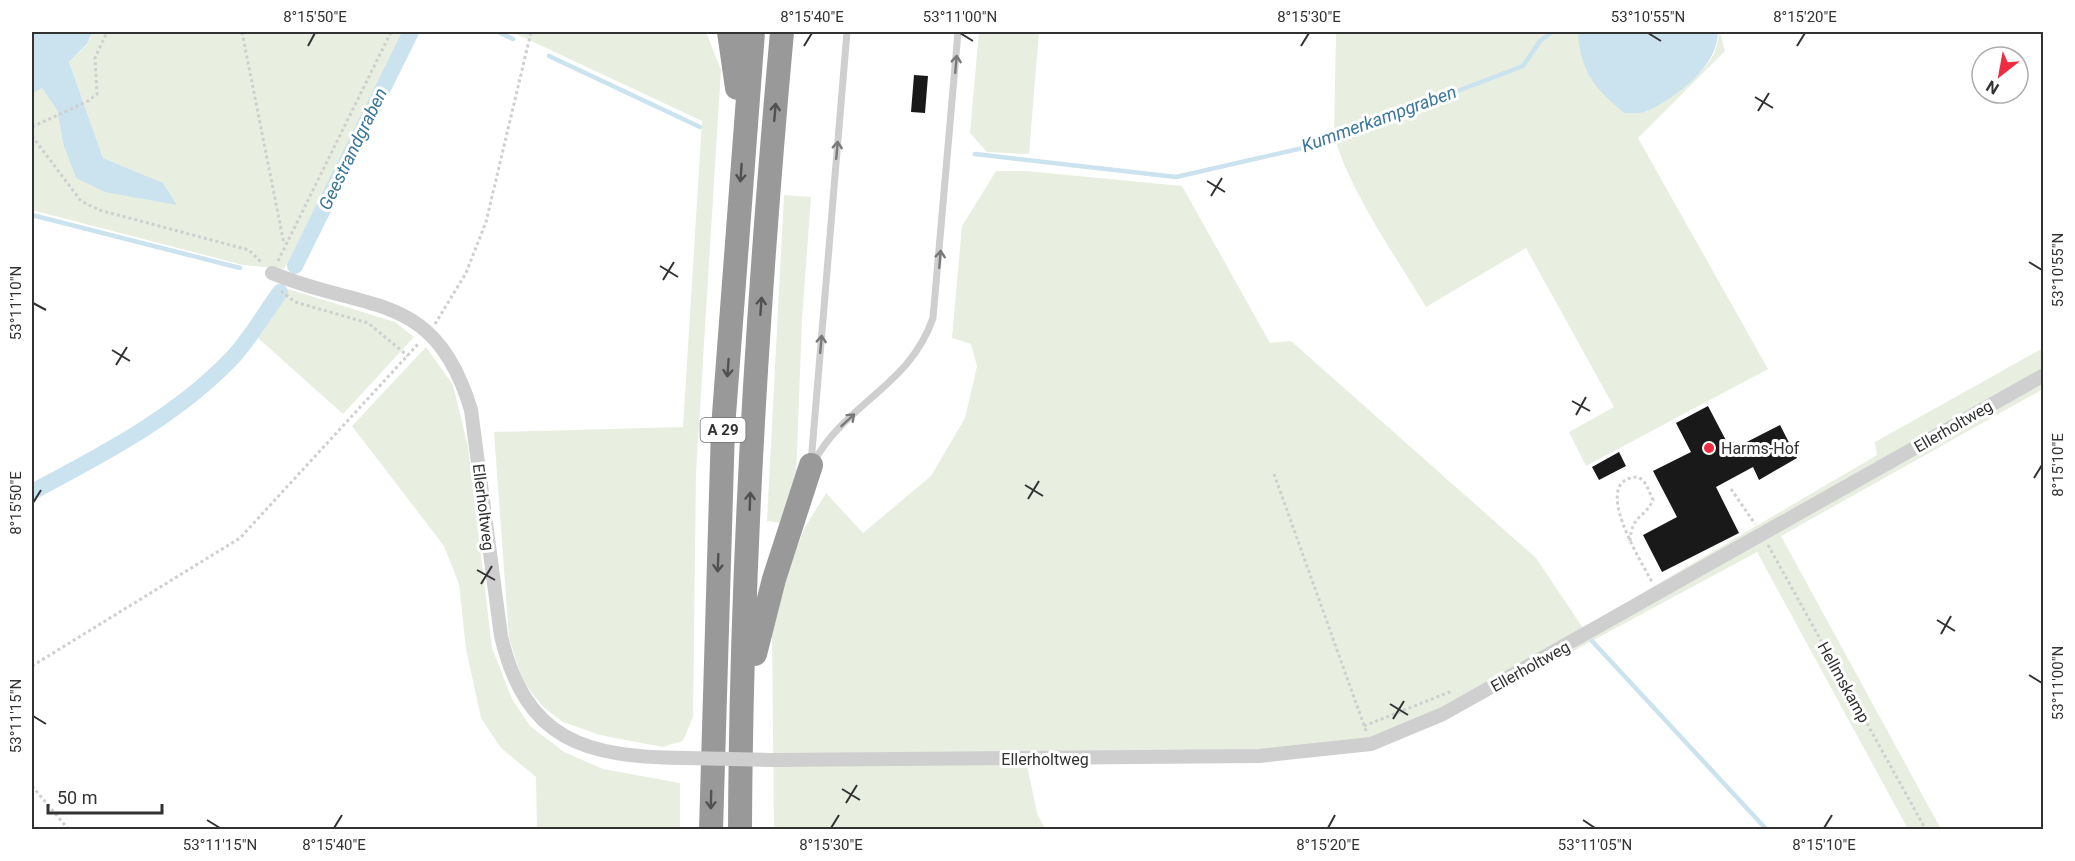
<svg xmlns="http://www.w3.org/2000/svg" width="2075" height="861" font-family="Roboto,sans-serif">
<style>
.green{fill:#e8efe0}
.water{fill:#cbe2ef}
.lines{fill:none;stroke-linecap:round;stroke-linejoin:round}
.stream{stroke:#cbe2ef;stroke-width:4.5}
.canal{stroke:#cbe2ef;stroke-width:16}
.building{fill:#191919}
.path{stroke:#cfcfcf;stroke-width:3;stroke-dasharray:3 3;stroke-linecap:butt}
.service{stroke:#cfcfcf;stroke-width:7}
.minor{stroke:#cfcfcf;stroke-width:14}
.motorway{stroke:#999;stroke-width:24}
.minor-bridge{stroke:#cfcfcf;stroke-width:14}
.oneway{stroke:#797979}
.oneway2{stroke:#515151}
.ticks{fill:none;stroke:#323232;stroke-width:2}
.poi-dot{fill:#ef2d41;stroke:#fff;stroke-width:2}
.labels{text-anchor:middle;stroke-width:6;stroke-linejoin:round;paint-order:stroke}
.shield{fill:#fff;stroke:#707070;stroke-width:1.5}
.shield-label{font-size:15px;font-weight:bold;fill:#323232}
.street-label{font-size:16px;fill:#323232;stroke:#fff}
.poi-label{font-size:16px;fill:#323232;stroke:#fff;text-anchor:start}
.water-label{font-size:18px;font-style:italic;fill:#3a779a;stroke:#fff}
.neatline{fill:none;stroke:#323232;stroke-width:2}
.ticks-label{font-size:15px;text-anchor:middle;fill:#323232}
</style>
<rect width="100%" height="100%" fill="#fff"/>
<path class="green" d="M92,32h315l-102,203 -21,34 -41,-4 -211,-55v-116l10,-6 15,22 6,33 100,40 -60,-25 -34,-96 18,-17z
M512,32h194l15,38 -25,403 -3,244 -10,24 -21,6 -62,-12 -37,-13 -20,-15 -20,-25 -14,-44 -15,-206 189,-5 19,-306z
M979,32h60l-10,122 -42,-2 -17,-19z
M1336,32h255l-13,1 67,79c24,-14 52,-31 67,-55 6,-8 5,-19 8,-25l5,19 -87,87 130,231 -182,97 -17,-34 45,-25 -88,-159 -100,59c-29,-49 -79,-119 -92,-173z
M996,171h30l156,15 88,157 21,-2 245,217 47,70 294,-173 -2,-13 168,-94v41l-262,147 160,293h-33l-151,-277 -314,169 -71,27 -345,17 10,48 8,16 -271,1 -2,-196 12,-53 20,-52 22,-36 37,40 68,-57 34,-58 12,-52 -6,-22 -19,-6 10,-112z
M784,195l27,2 -9,122 -6,160 -14,44 -15,-2z
M288,289l107,33 19,15 -71,77 -85,-76z
M426,347l27,38 15,62 24,201 20,51 18,27 34,26 39,17 77,14v46h-143l-1,-52 -35,-29 -20,-30 -15,-69 -7,-65 -15,-38 -92,-120z"/>
<path class="water" d="M32,32h60l-5,12 -18,18 34,96 60,25 14,22 -72,-13 -29,-14 -13,-35 -6,-33 -15,-22 -10,6z
M1591,32h127c0,34 -41,65 -71,79 -6,3 -15,2 -23,2 -29,-25 -43,-39 -46,-80z"/>
<g class="lines">
<path class="stream" d="M498,32l15,7
M549,56l151,71
M975,154l201,23 140,-32 207,-79 17,-25 12,-9
M32,215l208,53
M1592,641l175,189"/>
<path class="canal" d="M295,266l116,-234
M32,492c71,-38 146,-76 202,-136 17,-19 31,-43 46,-64"/>
</g>
<path class="building" d="M914,75l14,1 -3,37 -14,-1z
M1708,406l23,44 49,-25 17,33 -38,22 -6,-13 -37,20 23,46 -77,39 -19,-37 34,-18 -24,-46 38,-19 -15,-29z
M1619,452l7,14 -27,14 -7,-13z"/>
<g class="lines">
<path class="path" d="M242,32l42,212
M32,127l56,-26 9,-7 -2,-36 12,-26
M32,136l49,65 18,9 150,40 13,13
M278,261l113,-229
M281,291l14,11 73,21 40,33
M435,324l31,-51 20,-51 45,-190
M1274,474l92,257
M1731,489l24,35
M1630,541c2,-27 14,-22 23,-41l-7,-16 -7,-7c-51,0 2,84 13,105
M1768,545l158,285
M32,666l208,-128 179,-195
M1364,726l88,-35
M32,786l37,44"/>
<path class="service" d="M811,463l36,-431
M813,463c7,-12 15,-24 25,-34 37,-39 76,-57 95,-111l25,-286"/>
<path class="minor" d="M272,273c95,40 163,16 199,137l30,226c25,106 85,121 184,122
M770,760l489,-4 112,-12 72,-30 601,-339"/>
<path class="motorway" d="M729,32l8,56
M755,654l19,-75 37,-114
M711,830l12,-402 30,-396
M740,830c1,-267 18,-534 42,-798"/>
<path class="minor-bridge" d="M685,758l85,2"/>
</g>
<defs><path id="oneway-shaft" d="M-6 0H5M1.5-3L5.5 0L1.5 3" fill="none" stroke-width="1.6" stroke-linecap="round" stroke-linejoin="round" transform="scale(1.5)"/></defs>
<g class="oneway">
<use href="#oneway-shaft" transform="translate(956 64) rotate(-85)"/>
<use href="#oneway-shaft" transform="translate(837 150) rotate(-85)"/>
<use href="#oneway-shaft" transform="translate(940 259) rotate(-85)"/>
<use href="#oneway-shaft" transform="translate(821 344) rotate(-85)"/>
<use href="#oneway-shaft" transform="translate(848 420) rotate(-43)"/>
</g>
<g class="oneway2">
<use href="#oneway-shaft" transform="translate(775 112) rotate(-85)"/>
<use href="#oneway-shaft" transform="translate(741 173) rotate(94)"/>
<use href="#oneway-shaft" transform="translate(761 306) rotate(-86)"/>
<use href="#oneway-shaft" transform="translate(728 368) rotate(94)"/>
<use href="#oneway-shaft" transform="translate(750 501) rotate(-88)"/>
<use href="#oneway-shaft" transform="translate(718 563) rotate(92)"/>
<use href="#oneway-shaft" transform="translate(711 800) rotate(91)"/>
</g>
<path class="ticks" d="M960,33l13,8M1648,33l13,8M308,46l7,-13M804,46l8,-13M1301,46l8,-13M1797,46l8,-13M1755,97l18,11M1758,111l11,-18M1207,181l18,11M1211,196l11,-18M2029,262l13,8M660,266l18,11M663,280l11,-18M33,303l13,7M112,350l18,11M116,365l11,-18M1572,401l18,10M1576,415l10,-18M2034,478l8,-13M1025,485l18,11M1028,499l11,-18M33,503l8,-13M477,570l18,10M481,584l11,-18M1937,620l18,11M1941,634l10,-18M2029,675l13,8M1390,704l18,11M33,716l13,8M1393,719l11,-18M842,789l18,11M846,803l11,-18M207,820l13,8M1583,820l12,8M334,828l8,-13M831,828l8,-13M1328,828l7,-13M1824,828l8,-13"/>
<circle class="poi-dot" cx="1709" cy="448" r="6"/>
<g class="labels">
<rect class="shield" x="700.5" y="418" width="45" height="24" rx="4.5"/>
<g class="shield-label">
<text x="723" y="435">A 29</text>
</g>
<g class="street-label">
<text transform="translate(1953 426) rotate(-30)" y="6">Ellerholtweg</text>
<text transform="translate(484 507) rotate(83)" y="6">Ellerholtweg</text>
<text transform="translate(1530 666) rotate(-29)" y="6">Ellerholtweg</text>
<text transform="translate(1844 682) rotate(61)" y="6">Hellmskamp</text>
<text x="1045" y="765">Ellerholtweg</text>
</g>
<g class="poi-label">
<text x="1721" y="454">Harms-Hof</text>
</g>
<g class="water-label">
<text transform="translate(1379 119) rotate(-20)" y="6">Kummerkampgraben</text>
<text transform="translate(353 149) rotate(-64)" y="6">Geestrandgraben</text>
</g>
</g>
<rect width="2075" height="861" fill="none" stroke="#ffffff" stroke-width="66"/>
<g transform="translate(2000 75) rotate(211)"><circle r="28" fill="#ffffff" stroke="#adadad" stroke-width="1.5"/>
<path d="M0-4.5L10 22L0 15L-10 22Z" fill="#ef2d41"/>
<text y="-9" font-size="16" font-weight="bold" text-anchor="middle" fill="#323232">N</text>
</g>
<path d="M48 804v9h114v-9" fill="none" stroke="#323232" stroke-width="3"/>
<text x="57" y="804" font-size="18" fill="#323232" stroke="#ffffff" stroke-width="4.5" paint-order="stroke">50 m</text>
<rect x="33" y="33" width="2009" height="795" class="neatline"/>
<g class="ticks-label">
<text x="315" y="22">8°15'50"E</text>
<text x="812" y="22">8°15'40"E</text>
<text x="960" y="22">53°11'00"N</text>
<text x="1309" y="22">8°15'30"E</text>
<text x="1648" y="22">53°10'55"N</text>
<text x="1805" y="22">8°15'20"E</text>
<text transform="translate(2058 270) rotate(-90)" y="5">53°10'55"N</text>
<text transform="translate(16 303) rotate(-90)" y="5">53°11'10"N</text>
<text transform="translate(2058 465) rotate(-90)" y="5">8°15'10"E</text>
<text transform="translate(16 503) rotate(-90)" y="5">8°15'50"E</text>
<text transform="translate(2058 683) rotate(-90)" y="5">53°11'00"N</text>
<text transform="translate(16 716) rotate(-90)" y="5">53°11'15"N</text>
<text x="220" y="850">53°11'15"N</text>
<text x="334" y="850">8°15'40"E</text>
<text x="831" y="850">8°15'30"E</text>
<text x="1328" y="850">8°15'20"E</text>
<text x="1595" y="850">53°11'05"N</text>
<text x="1824" y="850">8°15'10"E</text>
</g>
</svg>
